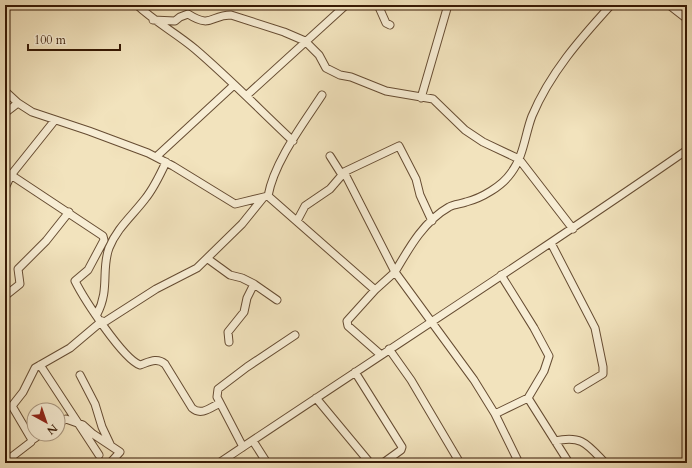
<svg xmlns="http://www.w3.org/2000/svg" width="692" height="468" font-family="Cardo,serif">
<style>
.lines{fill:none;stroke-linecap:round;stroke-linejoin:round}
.minor-casing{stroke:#664c32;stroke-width:9}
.minor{stroke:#f7edd4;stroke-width:7}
</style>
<rect width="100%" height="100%" fill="#f2e3bd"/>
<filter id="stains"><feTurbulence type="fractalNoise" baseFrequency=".005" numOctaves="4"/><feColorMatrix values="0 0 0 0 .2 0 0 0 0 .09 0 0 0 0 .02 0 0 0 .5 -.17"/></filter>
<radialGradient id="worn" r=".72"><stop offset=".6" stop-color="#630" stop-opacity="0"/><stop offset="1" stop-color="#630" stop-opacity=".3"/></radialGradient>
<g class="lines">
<g class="minor-casing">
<path id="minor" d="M137,5c18,17 39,28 58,44 34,29 65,61 98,92
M378,5l8,18 4,2
M669,5l18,14
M153,20l22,1 5,-4 8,-3c24,15 22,1 43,1l53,17 21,9 14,14 7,13 14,7 11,2 35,14 47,8 32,31 18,12 36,17 54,70
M5,91l13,12 14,9 57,19 59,22 25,13 62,38 33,-8
M246,96l100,-91
M421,98l27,-93
M5,113l13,-10
M156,157l78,-72
M11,175l92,61 1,4 -16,30 -13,11c9,18 48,78 65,84 9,-3 17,-8 25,-1l27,44c9,8 18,0 28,-5
M5,188l6,-13 44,-55
M268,196l107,94 20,-18 -51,-100 55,-26 17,33 4,16 12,26
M268,196c6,-34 35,-72 54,-101
M297,221l8,-15 25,-17 12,-14 -12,-19
M551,243l44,85 8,39v7l-25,15
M208,259l22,16 12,3 12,6
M375,290l-28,31 1,5 33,29
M5,296l15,-12 -2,-15 28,-28 23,-29
M97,314c13,-24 4,-44 12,-66 8,-20 23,-32 36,-49 9,-11 15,-24 21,-37
M103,323l53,-34 41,-21 45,-44 21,-26
M229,342l-1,-10 16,-20 3,-14 7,-14 23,16
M389,349l22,31 49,83
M40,365l59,90
M355,372l47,75 -1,3 -18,13
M80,375l15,29 7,23 8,17
M316,398l54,65
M528,398l41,65
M495,414l33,-16 16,-27 5,-15 -15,-28 -33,-53
M58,423l8,-4 17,6 10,9 27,18 -10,11
M32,440l9,-6
M253,441l14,22
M555,441c27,-6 32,3 50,22
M243,447l-26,-50 1,-8 29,-22 48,-32
M5,462l26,-20 1,-2 -20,-34 11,-14 12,-24 35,-20 32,-27
M219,463c156,-105 314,-206 468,-313
M519,463l-24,-49 -21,-34 -79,-108c14,-24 29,-51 54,-65 5,-3 12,-3 17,-5 16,-4 36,-16 45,-29 13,-17 14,-39 21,-57 18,-43 48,-77 79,-111"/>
</g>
<use href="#minor" class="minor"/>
</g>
<rect width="692" height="468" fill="none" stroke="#f2e3bd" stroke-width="20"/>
<rect x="6" y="6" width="680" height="456" fill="none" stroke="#371904" stroke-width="2"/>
<rect x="10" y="10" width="672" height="448" fill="none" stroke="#371904"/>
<g transform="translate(46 422) rotate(140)"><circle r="19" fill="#f7edd4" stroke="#aa9881"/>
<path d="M0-3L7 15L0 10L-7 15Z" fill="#8f2418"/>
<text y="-6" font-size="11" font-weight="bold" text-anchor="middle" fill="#371904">N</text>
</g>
<path d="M28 44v6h92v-6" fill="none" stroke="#371904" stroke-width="2"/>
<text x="34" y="44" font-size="12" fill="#371904" stroke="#f7edd4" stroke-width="3" paint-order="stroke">100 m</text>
<rect width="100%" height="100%" filter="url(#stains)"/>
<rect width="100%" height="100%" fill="url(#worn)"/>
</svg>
